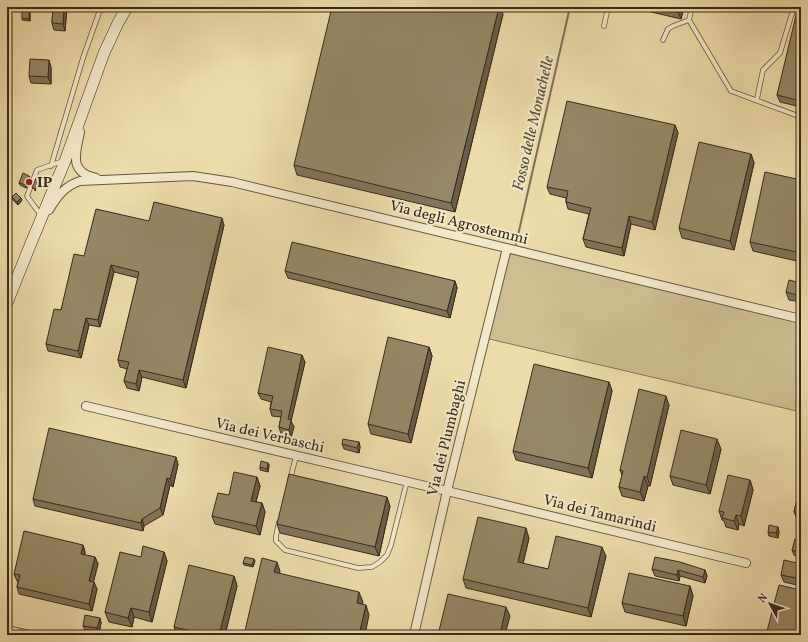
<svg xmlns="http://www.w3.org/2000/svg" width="808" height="642" font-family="Vollkorn,serif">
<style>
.green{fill:#cebe92;stroke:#837457}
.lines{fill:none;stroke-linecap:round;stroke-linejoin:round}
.stream{stroke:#7f7154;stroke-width:2}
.lane-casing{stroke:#655740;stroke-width:5.5}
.street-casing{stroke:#655740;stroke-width:10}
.secondary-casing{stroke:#382b1c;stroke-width:12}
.lane{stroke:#f3e8c8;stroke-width:4}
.street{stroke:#f3e8c8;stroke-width:8}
.secondary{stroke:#f3e8c8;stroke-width:11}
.wall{fill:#817458;stroke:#382b1c}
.shaded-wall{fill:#695e47;stroke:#382b1c}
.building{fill:#968766;stroke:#382b1c}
.poi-dot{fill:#8f2418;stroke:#f3e8c8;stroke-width:1.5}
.labels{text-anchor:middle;stroke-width:4;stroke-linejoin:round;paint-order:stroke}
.poi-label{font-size:15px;font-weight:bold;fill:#382b1c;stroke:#f3e8c8;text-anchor:start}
.street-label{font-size:15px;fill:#382b1c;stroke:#f3e8c8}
.water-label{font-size:16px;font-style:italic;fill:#5c4e38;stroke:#f3e8c8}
</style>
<rect width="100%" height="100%" fill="#eddcaa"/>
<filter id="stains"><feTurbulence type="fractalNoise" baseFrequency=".005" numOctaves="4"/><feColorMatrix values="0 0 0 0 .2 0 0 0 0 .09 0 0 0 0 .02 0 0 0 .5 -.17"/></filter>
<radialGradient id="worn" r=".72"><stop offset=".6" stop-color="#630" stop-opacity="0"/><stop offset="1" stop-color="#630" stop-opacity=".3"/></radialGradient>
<path class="green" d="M507,248l294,71v93l-316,-74z"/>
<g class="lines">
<path class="stream" d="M516,244l54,-237"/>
<g class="lane-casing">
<path id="lane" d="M692,7l-3,13 42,71 70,26
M604,26l4,-19
M663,40l5,-11 5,-3 16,-6
M757,99l6,-29 17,-17 14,-46
M51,166l32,-108 18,-51
M41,215l-7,-9 -7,-10 10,-26 26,-9
M290,480l6,-24
M279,522l-3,14v5l9,9 73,18 14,-1 8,-5 7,-7 4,-10 16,-64"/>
</g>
<g class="street-casing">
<path id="street" d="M80,132c-4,21 -12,40 16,46
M49,210c8,-14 16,-24 31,-29l113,-5 39,6 569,137
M86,406l361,85 299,72
M7,630l22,5
M414,635l33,-144 60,-243"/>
</g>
<g class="secondary-casing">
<path id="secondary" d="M7,303l22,-55 36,-87 39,-108 14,-30 9,-16"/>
</g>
<use href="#lane" class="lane"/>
<use href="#street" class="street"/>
<use href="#secondary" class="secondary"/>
</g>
<path class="wall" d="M53,7h14l-2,24 -11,-1 -2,-7z
M630,7h54l-3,12z
M801,7v100l-21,-5 -3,-7z
M30,12v9l-8,-1v-2z
M503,14l-48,198 -158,-37 -3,-10z
M51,67v17l-20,-1 -2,-7z
M675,125l3,8 -23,97 -24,-6 -7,32 -38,-9 -3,-8 6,-25 -21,-5 -2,-7v-4l-16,-4 -3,-7z
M751,154l3,9 -20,87 -52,-12 -3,-10z
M30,178l-4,10 -6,-3 -1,-2z
M801,180v82l-48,-11 -3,-9z
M12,197l10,3 -4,5 -5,-5z
M149,221l75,4 -38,163 -44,-11 -3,14 -12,-3 -3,-7 3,-12 -7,-2 -2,-7 20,-82 -24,-6 -14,55 -11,-2 -8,33 -33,-7 -2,-7 38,-88z
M285,271l170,10 2,7 -7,30 -162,-40z
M801,283v19l-12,-2 -3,-8z
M429,347l3,9 -21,87 -40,-9 -3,-10z
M305,362l-14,59 3,6 -3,10 -10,-3 -2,-7 2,-10 -9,-1 -2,-7 1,-7 -10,-3 -3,-6z
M609,382l3,9 -20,87 -76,-18 -3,-9z
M669,405l-19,81h-2l-4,15 -22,-5 -3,-9 3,-12 -2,-5z
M359,442l1,5 -1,6 -15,-4 -2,-5z
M721,449l-11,45 -37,-9 -3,-9z
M268,463l1,2 -1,7 -8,-2v-3z
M178,464l-5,23 -3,-2 -7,30 -19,11 -1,5 -108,-25 -2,-7z
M257,477l3,9 -4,16 6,1 3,9 -5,23 -45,-11 -3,-8 17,-21z
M750,480l3,10 -9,36 -5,-2 -1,6 -12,-3 -2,-6 -2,-1 -3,-9z
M801,483v39l-3,-1 -4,-9z
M390,506l-11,50 -99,-23 -3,-9z
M778,527l1,5 -1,6 -9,-2 -1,-4z
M529,538l-6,26 25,5 58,-13 -15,61 -125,-29 -3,-9z
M801,540v17l-7,-2 -2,-5z
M83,545l2,7v3l10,2 3,7 -5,18 4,7 -5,22 -73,-17 -2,-7 1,-6h-1l-3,-7z
M164,552l3,9 -15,61 -18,-5 -2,10 -23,-5 -4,-10 36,-55z
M255,561l-2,6 -9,-2 -1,-2z
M801,564v22l-17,-4 -3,-7z
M652,569l53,1 2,6 -2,7 -25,-7 -1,5 -24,-5z
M234,576l3,10 -12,49h-48l-3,-8z
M690,586l3,10 -7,30 -61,-14 -3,-9z
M100,618l1,5 -2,10 -14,-3 -2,-4z"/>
<path class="shaded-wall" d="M64,7h3l-2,24 -2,-7z
M499,7h1l3,7 -48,198 -4,-9z
M678,7h6l-3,12 -4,-9z
M29,10l1,2v9l-1,-2z
M49,60l2,7v17l-3,-7z
M675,125l3,8 -23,97 -3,-8z
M751,154l3,9 -20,87 -4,-9z
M29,176l1,2 -4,10v-3z
M38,179l1,3 -4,9v-2z
M21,198l1,2 -4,5 -1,-3z
M629,216l2,8 -7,32 -2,-8z
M222,218l2,7 -38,163 -3,-8z
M111,265l3,7 -14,55 -2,-7z
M455,281l2,7 -7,30 -3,-7z
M86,318l3,7 -8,33 -3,-7z
M429,347l3,9 -21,87 -3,-9z
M302,355l3,7 -14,59 3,6 -3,10 -2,-7 -1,-11z
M139,370l3,7 -3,14 -3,-7z
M609,382l3,9 -20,87 -4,-10z
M666,396l3,9 -19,81 -3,-9z
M717,439l4,10 -11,45 -4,-9z
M359,442l1,5 -1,6 -2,-5z
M176,457l2,7 -5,23 -3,-8z
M268,463l1,2 -1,7 -1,-3z
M644,476l4,10 -4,15 -4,-9z
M257,477l3,9 -6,23 -3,-8z
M167,478l3,7 -7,30 -3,-7z
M750,480l3,10 -9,36 -3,-10z
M387,497l3,9 -11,50 -4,-9z
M262,503l3,9 -5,23 -4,-9z
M736,515l3,9 -1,6 -4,-9z
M142,519l2,7 -1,5 -2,-8z
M778,527l1,5 -1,6 -2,-5z
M526,528l3,10 -8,34 -3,-10z
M83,545l2,7 -2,9 -2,-7z
M602,547l4,9 -15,61 -3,-9z
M164,552l3,9 -15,61 -3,-10z
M95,557l3,7 -6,24 -3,-7z
M254,559l1,2 -2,6 -1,-2z
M277,562l3,9 -2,11 -4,-10z
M678,570l2,6 -1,5 -2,-6z
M705,570l2,6 -2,7 -2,-6z
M234,576l3,10 -12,49h-6z
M94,582l3,7 -5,22 -3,-7z
M690,586l3,10 -7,30 -3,-10z
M359,592l4,10 -3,11 -3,-10z
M366,605l3,10 -4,20h-6z
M506,607l4,9 -5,19 -4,-5z
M131,608l3,9 -2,10 -4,-9z
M100,618l1,5 -2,10 -2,-5z"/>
<path class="building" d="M53,7h11l-1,17 -11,-1z
M332,7h167l-48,196 -157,-38z
M666,7h12l-1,3z
M798,7h3v94l-24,-6z
M22,9l7,1v9l-7,-1z
M30,59l19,1 -1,17 -19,-1z
M567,101l108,24 -23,97 -23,-6 -7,32 -39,-9 8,-31 -25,-6 2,-11 -21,-4z
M699,142l52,12 -21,87 -51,-13z
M765,172l36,8v73l-51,-11z
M23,173l6,3 -3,9 -7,-2z
M36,178l2,1 -3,10 -3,-1z
M16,193l5,5 -4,4 -5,-5z
M154,202l68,16 -39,162 -44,-10 -3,14 -12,-3 5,-19 -11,-2 21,-88 -28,-7 -13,55 -12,-2 -8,33 -32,-7 8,-35 7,1 13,-56 10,2 12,-47 53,12z
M292,242l163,39 -8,30 -162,-40z
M789,280l12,3v13l-15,-4z
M388,337l41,10 -21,87 -40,-10z
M268,347l34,8 -14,64 3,1 -2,10 -10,-3 3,-16 -12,-2 3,-13 -15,-3z
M534,364l75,18 -21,86 -75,-17z
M639,389l27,7 -19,81 -3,-1 -4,16 -21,-5 4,-16 -3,-1z
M49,428l127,29 -6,22 -3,-1 -7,30 -18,11 -1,4 -108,-24z
M681,430l36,9 -11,46 -36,-9z
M343,439l16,3 -2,6 -15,-4z
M261,461l7,2 -1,6 -7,-2z
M234,472l23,5 -6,24 11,2 -6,23 -44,-10 6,-23 11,2z
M289,474l98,23 -12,50 -98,-23z
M728,475l22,5 -9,36 -5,-1 -2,6 -12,-3 2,-6 -5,-1z
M801,483v30l-7,-1z
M478,517l48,11 -8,34 30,7 8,-33 46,11 -14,61 -125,-29z
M769,525l9,2 -2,6 -8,-1z
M24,531l59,14 -2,9 14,3 -6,24 5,1 -5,22 -72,-17 3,-12 -6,-1z
M795,539l6,1v13l-9,-3z
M143,546l21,6 -15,60 -18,-4 -3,10 -23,-6 15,-60 21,5z
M245,557l9,2 -2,6 -9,-2z
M655,557l25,5 25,8 -2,7 -25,-7 -1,5 -25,-6z
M262,558l15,4 -3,10 85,20 -2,11 9,2 -7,30h-115z
M784,560l17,4v15l-20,-4z
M189,565l45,11 -15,59h-12l-33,-8z
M629,573l61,13 -7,30 -61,-13z
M779,585l22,5v45h-35z
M448,594l58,13 -5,23 22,5h-85z
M85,615l15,3 -3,10 -14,-2z"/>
<circle class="poi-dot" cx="29" cy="182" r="4"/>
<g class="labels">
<g class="poi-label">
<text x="37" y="187">IP</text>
</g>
<g class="street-label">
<text transform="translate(459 222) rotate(14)" y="5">Via degli Agrostemmi</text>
<text transform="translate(270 435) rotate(13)" y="5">Via dei Verbaschi</text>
<text transform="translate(446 438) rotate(-76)" y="5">Via dei Plumbaghi</text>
<text transform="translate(600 513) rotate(14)" y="5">Via dei Tamarindi</text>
</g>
<g class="water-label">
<text transform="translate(532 123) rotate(-77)" y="6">Fosso delle Monachelle</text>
</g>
</g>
<rect width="808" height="642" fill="none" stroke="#eddcaa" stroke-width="24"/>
<rect x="8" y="8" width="792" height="626" fill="none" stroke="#382b1c" stroke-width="2"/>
<rect x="12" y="12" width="784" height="618" fill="none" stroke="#382b1c"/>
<g transform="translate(770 604) rotate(310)" stroke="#f3e8c8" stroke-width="3" paint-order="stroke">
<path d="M0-3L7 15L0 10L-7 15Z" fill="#382b1c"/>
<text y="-6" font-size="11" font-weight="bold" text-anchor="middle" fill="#382b1c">N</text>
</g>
<rect width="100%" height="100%" filter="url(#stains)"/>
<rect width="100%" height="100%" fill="url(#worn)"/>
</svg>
